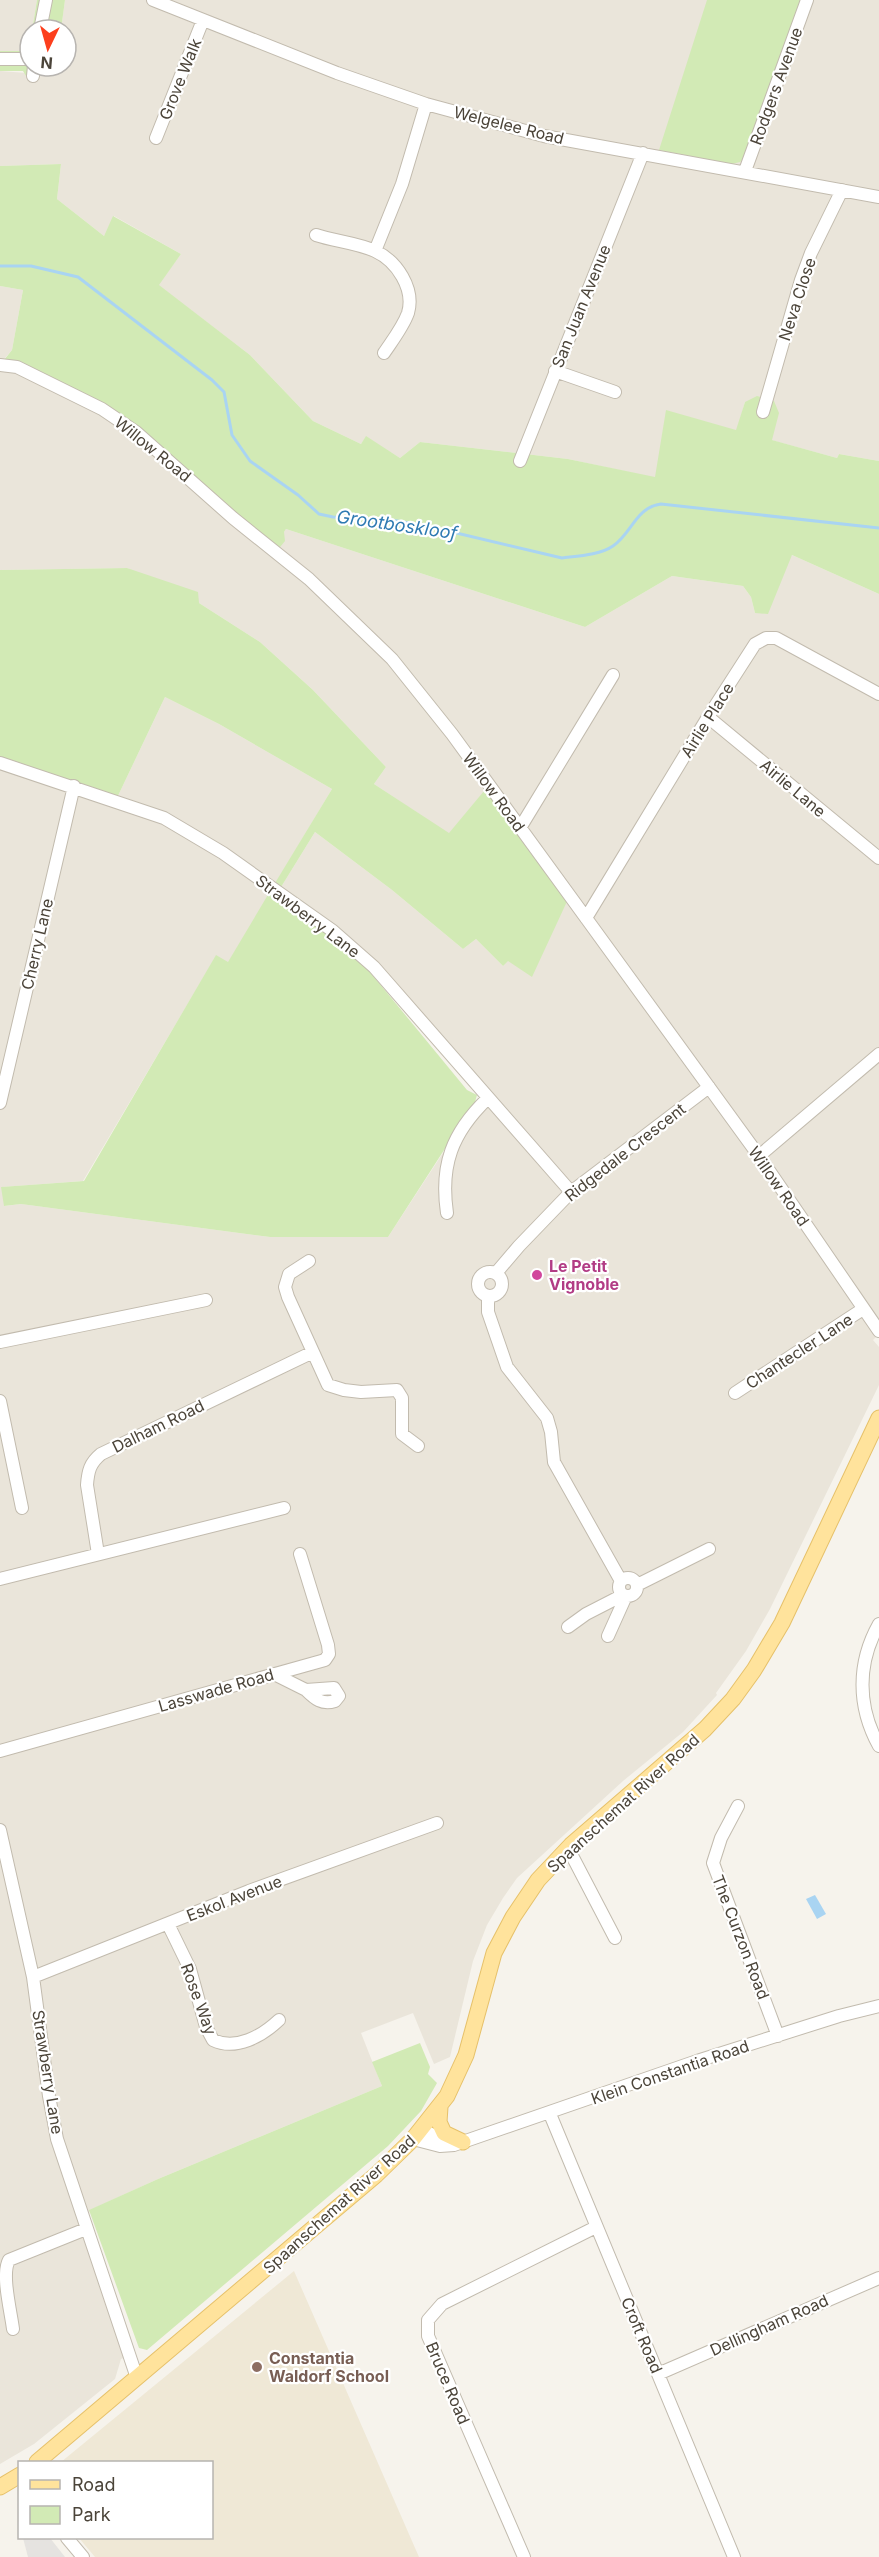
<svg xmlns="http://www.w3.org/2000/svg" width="879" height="2557" font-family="Inter,sans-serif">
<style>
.residential{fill:#eae5da}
.education{fill:#efe8d6}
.green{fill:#d2eab5}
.parking{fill:#e5e3e0}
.water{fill:#a9d4f2}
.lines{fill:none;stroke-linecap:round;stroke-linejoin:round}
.stream{stroke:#a9d4f2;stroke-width:3}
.minor-casing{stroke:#c2bbae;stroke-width:14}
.major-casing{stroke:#e6c16a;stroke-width:17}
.minor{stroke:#fff;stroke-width:12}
.major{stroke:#ffe39c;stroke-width:15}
.hotel-dot{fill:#d1479c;stroke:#fff;stroke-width:2}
.education-dot{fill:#8d6e63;stroke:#fff;stroke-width:2}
.labels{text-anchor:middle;stroke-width:4.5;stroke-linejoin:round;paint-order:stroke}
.street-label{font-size:16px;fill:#4b4439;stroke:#fff}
.hotel-label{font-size:16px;font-weight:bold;fill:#b23c85;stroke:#fff;text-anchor:start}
.education-label{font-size:16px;font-weight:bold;fill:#785e54;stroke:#fff;text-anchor:start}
.water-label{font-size:18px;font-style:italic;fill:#2e7ab2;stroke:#fff}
</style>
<rect width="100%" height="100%" fill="#f6f3ec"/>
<path class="residential" d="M0,0h37l-5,30h-2l-1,14 -8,7h-21z
M65,0h814v461l-40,-7 -2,4 -66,-18 -26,-38 -8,28 -81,48 -88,-19 -148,-17 -20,16 -34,-21 -5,7 -48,-23 -63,-66 -92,-70 23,-31 -67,-38 -10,20 -47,-37 4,-35 -61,2v-95l40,3 3,-3h12l1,-5h10v-36h-5z
M0,286l23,4 -11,60 -12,14 102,45 182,123 2,-3 299,98 87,-51 71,10 8,11 4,16 37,-58 87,39v740l-6,6 6,7v38l-109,224 -24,42 -30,42 1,2 -34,37 -60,49 -106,97 -14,20 -16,27 -14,36 -23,96 -16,7 -21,-51 -52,20 21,53 -224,93 -68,31 -4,19 44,127 -9,3 -6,20 -81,65 -34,20v-1701l116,37 49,-103 54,27 113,65 -104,174 -12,-7 -133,225 -81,6 3,19 16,-2 249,33h118l94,-144 -108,-126 -96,-75 37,-60 77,58 71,59 13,-10 27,27 5,-6 -19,-174 -40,48 -75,-50 12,-17 -73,-77 -53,-48 -61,-39 -72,-35 -127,2z"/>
<path class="education" d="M294,2271l125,286h-324l-16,-19h133v-76h-151z"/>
<path class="green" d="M37,0h28l-4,30h-29z
M707,0h96l-57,156 -6,6 -8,2 -73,-14z
M30,41v25h26l-1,6 -12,-1 -3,5h-14l-3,-5h-23v-20h21l8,-7z
M61,164l-4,35 47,37 9,-20 68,38 -22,31 91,70 63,66 48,23 5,-8 34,22 20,-16 148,17 87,18 11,-67 70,20 9,-28 12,-6 17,5 5,12 -7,27 65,18 2,-4 40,7v133l-87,-39 -24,59 -13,-1 -4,-16 -8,-11 -71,-10 -87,51 -299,-98 -2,3 1,9 -9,11 -140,-120 -136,-67 12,-15 11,-60 -23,-4v-120z
M127,568l71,24 1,11 61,39 53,48 73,77 -12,17 75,49 40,-48 81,110 -38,82 -24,-16 -5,5 -27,-27 -13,10 -71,-59 -77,-58 -37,60 -6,-4 60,-99 -113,-65 -54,-27 -49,103 -116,-37v-193z
M269,893l76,54 20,19 102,124 10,5 -2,7 -87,135h-118l-249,-33 -17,2 -3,-19 83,-6 132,-226 12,7z
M420,2043l10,24 -2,7 9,9 -16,28 -33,35 -241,204 -8,-2 -50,-138 69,-31 224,-93 -10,-24z"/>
<path class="parking" d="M23,2538h27l15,19h-37z"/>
<path class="water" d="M815,1895l11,19 -9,5 -11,-20z"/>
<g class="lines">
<path class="stream" d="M0,266h31l47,11 134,103 12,12 8,43 18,26 48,34 21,19 14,3 58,3 36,6 135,32c16,-2 38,-3 51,-12 19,-13 23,-39 48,-42l218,24"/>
<g class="minor-casing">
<path id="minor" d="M153,0l184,73 89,31 118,32 335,61
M40,30l6,-30
M0,59h30
M33,76l1,-10
M156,138l47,-118
M745,171l62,-171
M316,235c18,6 42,8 59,16 22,10 40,38 33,62 -5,14 -16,28 -24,40
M375,251l27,-67 24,-80
M0,365l17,2 85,42 34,23 97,86 76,61 83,80 60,75 134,184 173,238 120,175
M555,371l60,21
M763,412l38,-132 10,-27 31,-63
M520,461l123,-308
M708,717l171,141
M0,763l164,55 59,35 110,78 41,36 197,225
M520,828l93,-153
M586,918l122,-201 47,-73 11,-6h10l103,56
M0,1103l74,-317
M759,1156l120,-102
M447,1213c-7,-48 5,-80 40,-114
M309,1261l-20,13 -4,13 3,10 40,88 16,5 17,2 36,-2 5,8v36l16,12
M478 1284a12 12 0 1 1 24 0a12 12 0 1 1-24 0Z
M496,1273l23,-27 52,-54 138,-105
M488,1296v16l19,55 40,51 4,14 3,30 67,119
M0,1342l206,-42
M735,1393l128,-84
M0,1401l22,107
M98,1554l-11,-69c1,-14 3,-22 14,-31l210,-101
M619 1587a9 9 0 1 1 18 0a9 9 0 1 1-18 0Z
M0,1579l284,-71
M637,1585l72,-36
M879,1624c-22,39 -22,82 0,122
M568,1627l18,-13 37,-19
M608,1636l18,-40
M274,1674l32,16 28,-2 5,8 -4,5c-13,4 -20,-2 -29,-11
M0,1751l325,-91 4,-6 -1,-9 -28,-91
M738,1806l-17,32 -8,25 65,173
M0,1830l33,147 16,119 8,43 80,239
M568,1848l47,90
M168,1924l22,45 16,58 7,13c23,11 49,-4 66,-20
M33,1977l216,-86 188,-68
M550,2114l184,443
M422,2129l16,9 15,3
M413,2139l27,7 14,-1 243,-84 142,-45 40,-10
M13,2329c-2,-17 -12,-55 -4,-69l77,-31
M658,2374l221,-96
M67,2538l16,19
M524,2557l-96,-221v-16l14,-16 154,-77"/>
</g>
<g class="major-casing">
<path id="major" d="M440,2107l-1,15 5,11 19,9
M37,2462l339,-287 37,-36 34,-43 19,-41 28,-102 19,-36 25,-37 33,-35 134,-116 28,-30 21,-29 28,-47 97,-205
M0,2487l20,-12"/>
</g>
<use href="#minor" class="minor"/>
<use href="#major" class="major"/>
</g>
<circle class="hotel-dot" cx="537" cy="1275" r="6"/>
<circle class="education-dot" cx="257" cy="2367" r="6"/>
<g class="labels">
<g class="street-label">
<text transform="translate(180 79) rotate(-68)" y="6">Grove Walk</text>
<text transform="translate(776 86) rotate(-70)" y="6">Rodgers Avenue</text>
<text transform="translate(509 125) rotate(14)" y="6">Welgelee Road</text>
<text transform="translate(797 299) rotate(-72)" y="6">Neva Close</text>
<text transform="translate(581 306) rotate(-68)" y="6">San Juan Avenue</text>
<text transform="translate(153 449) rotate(39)" y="6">Willow Road</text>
<text transform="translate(707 720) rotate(-58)" y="6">Airlie Place</text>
<text transform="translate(793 788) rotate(40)" y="6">Airlie Lane</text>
<text transform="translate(494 792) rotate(54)" y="6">Willow Road</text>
<text transform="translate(308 916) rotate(37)" y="6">Strawberry Lane</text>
<text transform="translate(37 944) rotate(-77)" y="6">Cherry Lane</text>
<text transform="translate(625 1152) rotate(-38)" y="6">Ridgedale Crescent</text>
<text transform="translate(779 1186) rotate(55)" y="6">Willow Road</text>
<text transform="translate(799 1351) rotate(-33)" y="6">Chantecler Lane</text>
<text transform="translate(158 1426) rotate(-26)" y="6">Dalham Road</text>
<text transform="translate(216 1690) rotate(-16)" y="6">Lasswade Road</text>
<text transform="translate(623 1803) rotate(-42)" y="6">Spaanschemat River Road</text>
<text transform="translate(234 1898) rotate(-21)" y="6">Eskol Avenue</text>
<text transform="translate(741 1937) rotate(69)" y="6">The Curzon Road</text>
<text transform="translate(199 1999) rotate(70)" y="6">Rose Way</text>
<text transform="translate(48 2072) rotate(81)" y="6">Strawberry Lane</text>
<text transform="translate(670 2072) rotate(-19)" y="6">Klein Constantia Road</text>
<text transform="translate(339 2204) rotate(-42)" y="6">Spaanschemat River Road</text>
<text transform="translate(769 2325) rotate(-24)" y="6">Dellingham Road</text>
<text transform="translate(642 2335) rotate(67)" y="6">Croft Road</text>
<text transform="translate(448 2383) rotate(67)" y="6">Bruce Road</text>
</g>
<g class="hotel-label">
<text x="549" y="1272">Le Petit<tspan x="549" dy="18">Vignoble</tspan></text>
</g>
<g class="education-label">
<text x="269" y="2364">Constantia<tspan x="269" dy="18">Waldorf School</tspan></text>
</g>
<g class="water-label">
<text transform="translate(397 525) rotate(8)" y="6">Grootboskloof</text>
</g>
</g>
<rect x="18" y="2461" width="195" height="78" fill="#ffffff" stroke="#b7b4b0" stroke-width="1.5"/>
<rect x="30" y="2480" width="30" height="9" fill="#ffe39c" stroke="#b7b4b0" stroke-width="1.5"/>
<text x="72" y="2491" font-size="18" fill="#4b4439">Road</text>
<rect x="30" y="2506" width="30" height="18" fill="#d2eab5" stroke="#b7b4b0" stroke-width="1.5"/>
<text x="72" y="2521" font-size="18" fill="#4b4439">Park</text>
<g transform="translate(48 48) rotate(185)"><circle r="28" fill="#ffffff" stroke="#b7b4b0" stroke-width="1.5"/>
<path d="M0-4.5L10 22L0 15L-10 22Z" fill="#fc3f1d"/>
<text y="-9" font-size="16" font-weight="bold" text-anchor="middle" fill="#4b4439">N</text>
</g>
</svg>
